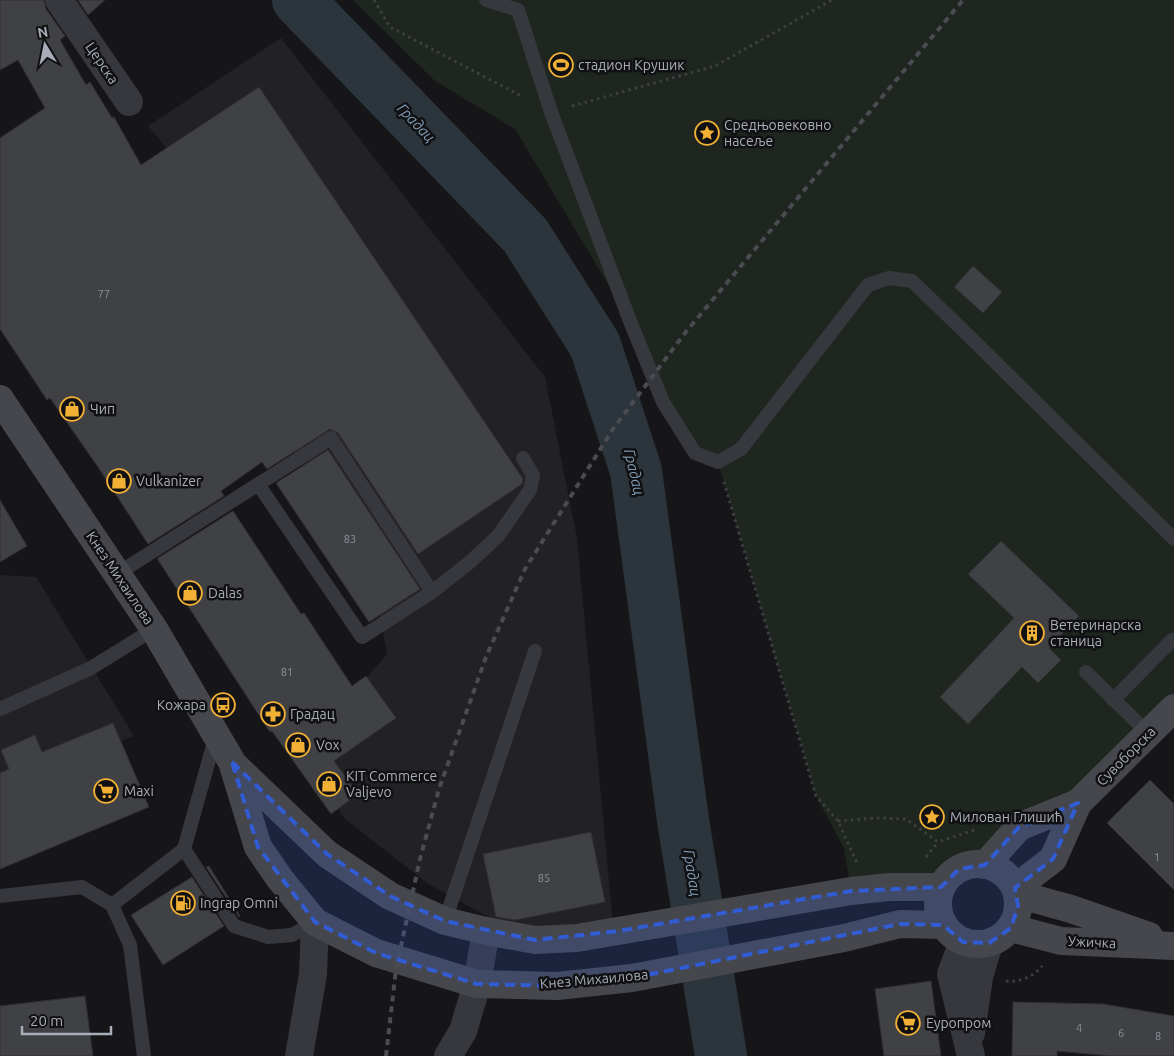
<svg xmlns="http://www.w3.org/2000/svg" width="1174" height="1056" font-family="Ubuntu,sans-serif">
<style>
.built{fill:#222225}
.green{fill:#1e261f}
.lines{fill:none;stroke-linecap:round;stroke-linejoin:round}
.river{stroke:#2c353c;stroke-width:52}
.building{fill:#404145;stroke:#303034}
.path{stroke:#3d3f44;stroke-width:3;stroke-dasharray:2.5 4;stroke-linecap:butt}
.service{stroke:#37383d;stroke-width:14}
.minor{stroke:#37383d;stroke-width:28}
.secondary{stroke:#45474d;stroke-width:28}
.rail{stroke:#4a4c52;stroke-width:4;stroke-dasharray:6 5;stroke-linecap:butt}
.marked{fill:#325cd3;fill-opacity:0.2;stroke:#325cd3;stroke-width:4;stroke-dasharray:10 6;stroke-linejoin:round}
.labels{text-anchor:middle;stroke-width:5;stroke-linejoin:round;paint-order:stroke}
.number-label{font-size:11px;fill:#8e929b}
.street-label{font-size:14px;fill:#a8adb8;stroke:#111113}
.poi-label{font-size:14px;fill:#a8adb8;stroke:#111113;text-anchor:start}
.water-label{font-size:15px;font-style:italic;fill:#7f9bb3;stroke:#111113}
</style>
<rect width="100%" height="100%" fill="#161618"/>
<path class="built" d="M281,38l264,339 32,161 36,386 -98,8 -88,-49 -82,-64 -42,-67 84,-98 -16,-87 -93,-137 1,-150 -131,-154z
M0,575l36,2 98,159 -134,53z"/>
<path class="green" d="M353,0h821v708l-189,157c-15,-1 -24,2 -36,11l-98,15 -7,-43 -28,-52 -98,-334 -23,-9 -65,-132 -115,-192 -80,-48z"/>
<g class="lines">
<path class="river" d="M298,0l227,235 70,110 41,126 47,349 38,236"/>
</g>
<path class="building" d="M0,0h44l2,9 19,27 -5,4 26,45 4,-3 22,36 2,-1 27,48 118,-78 264,392 -1,5 -104,70 -80,-121 -8,-4 -63,40 -5,-7 -41,29 3,5 -76,48 -50,-77 -48,-69 -3,2 -47,-71v-191l45,-30 -27,-48 -18,10z
M78,0h27l-17,15z
M973,266l29,26 -19,21 -29,-26z
M328,450l92,139 -51,33 -93,-139z
M0,500l27,46 -27,16z
M233,511l68,103 3,-1 48,73 14,-10 30,42 -62,43 24,33 -27,20 -59,-83 -2,1 -112,-172v-2z
M1001,541l78,75 -30,32 12,12 -23,23 -16,-16 -54,57 -28,-27 74,-79 -46,-44z
M113,723l36,84 -149,62v-96l9,-4 -8,-19 34,-15 7,17z
M1150,780l24,24v86l-67,-67z
M591,832l14,70 -90,18 -19,-3 -13,-63z
M209,866l31,50 -1,1 -33,-50z
M192,877l32,49 -61,39 -32,-50z
M931,981l10,75h-57l-9,-67z
M85,996l8,60h-93v-50z
M1013,1002l90,2 71,12v40h-64l-53,-5v5h-45z"/>
<g class="lines">
<path class="path" d="M374,0l16,27 133,70
M572,106l143,-40 117,-66
M724,482l92,314 22,25 19,42
M838,821l38,-3 30,1 32,23 39,-13
M926,857l12,-15
M1006,981c12,2 29,-5 36,-15"/>
<path class="service" d="M486,0l32,10 33,102 79,209 33,81 32,51 23,9 23,-13 127,-164 21,-7 23,3 58,56 204,202
M258,484l104,153 70,-45 38,-30 28,-26 32,-46 3,-15 -10,-17
M117,574l214,-136 101,154
M1086,672l63,62
M1113,700l59,-60
M0,709l91,-41 63,-39
M184,849l50,77 34,11 24,-2 23,-13
M0,896l82,-9 30,18 18,40 14,111
M112,905l72,-56 32,-114
M445,921l90,-270"/>
<path class="minor" d="M59,0l70,102
M963,942l-12,32 20,82
M971,1033l8,-56 10,-34
M299,1056l14,-82 2,-52
M448,1056l15,-25 14,-47 9,-53"/>
<path class="secondary" d="M0,399l154,230 78,133 26,85 22,32 35,43 61,31 101,31 80,2 75,-8 212,-40 56,-14 43,1
M233,764l94,90 63,42 55,25 41,10 49,9 42,-2 274,-47 38,-4h52
M938 904a40 40 0 1 1 80 0a40 40 0 1 1-80 0Z
M985,865l34,-38 59,-24
M1015,888l38,-29 25,-56 96,-95
M1017,894l54,15 78,27
M1011,928l50,13 113,5"/>
<path class="rail" d="M386,1056l10,-87 24,-110 19,-70 47,-132 39,-88 88,-140 72,-96 278,-333"/>
</g>
<path class="marked" d="M232,762l95,92 63,42 55,25 90,19 83,-9 233,-40 90,-4 18,-18 26,-4 34,-38 59,-24 -25,56 -38,29 3,18 -7,22 -22,15 -26,-1 -20,-17 -43,-1 -268,54 -75,8 -80,-2 -101,-31 -61,-31 -57,-75z"/>
<defs>
<g id="stadium-ring" transform="scale(1.25)"><circle r="9.5" fill="#111113" stroke="#f2b134" stroke-width="1.5"/><path d="M0-5a6.5 5 0 1 0 0 10a6.5 5 0 1 0 0-10ZM-3.5-1.8h7v3.6h-7Z" fill="#f2b134"/></g>
<g id="sight-ring" transform="scale(1.25)"><circle r="9.5" fill="#111113" stroke="#f2b134" stroke-width="1.5"/><path d="M0-6L1.8-2.2L6-1.7L2.9 1.2L3.7 5.4L0 3.3L-3.7 5.4L-2.9 1.2L-6-1.7L-1.8-2.2Z" fill="#f2b134"/></g>
<g id="shop-ring" transform="scale(1.25)"><circle r="9.5" fill="#111113" stroke="#f2b134" stroke-width="1.5"/><path d="M-5-2.5h2.3a2.7 3.5 0 0 1 5.4 0H5L5.5 6h-11ZM-1.5-2.5h3a1.5 2.3 0 0 0-3 0Z" fill="#f2b134"/></g>
<g id="building-ring" transform="scale(1.25)"><circle r="9.5" fill="#111113" stroke="#f2b134" stroke-width="1.5"/><path d="M-4-6H4V6H1V3H-1V6H-4ZM-2.5-4.3h1.7v1.8h-1.7ZM.8-4.3h1.7v1.8H.8ZM-2.5-1h1.7V.8h-1.7ZM.8-1h1.7V.8H.8Z" fill="#f2b134"/></g>
<g id="bus-ring" transform="scale(1.25)"><circle r="9.5" fill="#111113" stroke="#f2b134" stroke-width="1.5"/><path d="M-5-6H5V4H4V6H2V4H-2V6H-4V4H-5ZM-3.5-4V0h7V-4ZM-3.5 1.2v1.5H-2V1.2ZM2 1.2v1.5H3.5V1.2Z" fill="#f2b134"/></g>
<g id="pharmacy-ring" transform="scale(1.25)"><circle r="9.5" fill="#111113" stroke="#f2b134" stroke-width="1.5"/><path d="M-2-6h4v4h4v4h-4v4h-4v-4h-4v-4h4Z" fill="#f2b134"/></g>
<g id="supermarket-ring" transform="scale(1.25)"><circle r="9.5" fill="#111113" stroke="#f2b134" stroke-width="1.5"/><path d="M-6-5.5h2.5l.6 2H6L4.5 2H-2.5L-4.4-4H-6ZM-1.5 3.2a1.3 1.3 0 1 0 .1 0ZM3 3.2a1.3 1.3 0 1 0 .1 0Z" fill="#f2b134"/></g>
<g id="fuel-ring" transform="scale(1.25)"><circle r="9.5" fill="#111113" stroke="#f2b134" stroke-width="1.5"/><path d="M-5.5-6h7V0h2V4h1.3V-2.5L3-4.5l.8-.8L6-3V5H2.5V1h-1V6h-7ZM-4.2-4.7v3.2H.2V-4.7Z" fill="#f2b134"/></g>
</defs>
<g fill-rule="evenodd">
<use href="#stadium-ring" x="561" y="65"/>
<use href="#sight-ring" x="707" y="133"/>
<use href="#shop-ring" x="72" y="409"/>
<use href="#shop-ring" x="119" y="481"/>
<use href="#shop-ring" x="190" y="593"/>
<use href="#building-ring" x="1032" y="633"/>
<use href="#bus-ring" x="223" y="705"/>
<use href="#pharmacy-ring" x="273" y="714"/>
<use href="#shop-ring" x="298" y="745"/>
<use href="#shop-ring" x="329" y="784"/>
<use href="#supermarket-ring" x="106" y="791"/>
<use href="#sight-ring" x="932" y="817"/>
<use href="#fuel-ring" x="183" y="903"/>
<use href="#supermarket-ring" x="908" y="1023"/>
</g>
<g class="labels">
<g class="number-label">
<text x="104" y="298">77</text>
<text x="350" y="543">83</text>
<text x="287" y="676">81</text>
<text x="1157" y="861">1</text>
<text x="544" y="882">85</text>
<text x="1079" y="1032">4</text>
<text x="1121" y="1037">6</text>
<text x="1158" y="1040">8</text>
</g>
<g class="street-label">
<text transform="translate(102 63) rotate(56)" y="5">Церска</text>
<text transform="translate(120 578) rotate(56)" y="5">Кнез Михаилова</text>
<text transform="translate(1126 756) rotate(-45)" y="5">Сувоборска</text>
<text transform="translate(1092 942) rotate(3)" y="5">Ужичка</text>
<text transform="translate(594 979) rotate(-5)" y="5">Кнез Михаилова</text>
</g>
<g class="poi-label">
<text x="578" y="70">стадион Крушик</text>
<text x="724" y="130">Средњовековно<tspan x="724" dy="16">насеље</tspan></text>
<text x="90" y="414">Чип</text>
<text x="136" y="486">Vulkanizer</text>
<text x="208" y="598">Dalas</text>
<text x="1050" y="630">Ветеринарска<tspan x="1050" dy="16">станица</tspan></text>
<text x="206" y="710" text-anchor="end">Кожара</text>
<text x="290" y="719">Градац</text>
<text x="316" y="750">Vox</text>
<text x="346" y="781">KIT Commerce<tspan x="346" dy="16">Valjevo</tspan></text>
<text x="124" y="796">Maxi</text>
<text x="950" y="822">Милован Глишић</text>
<text x="200" y="908">Ingrap Omni</text>
<text x="926" y="1028">Еуропром</text>
</g>
<g class="water-label">
<text transform="translate(416 123) rotate(46)" y="5">Градац</text>
<text transform="translate(634 472) rotate(77)" y="5">Градац</text>
<text transform="translate(692 873) rotate(81)" y="5">Градац</text>
</g>
</g>
<g transform="translate(45 45) rotate(350)" stroke="#111113" stroke-width="4" paint-order="stroke">
<path d="M0-4L9 19L0 12L-9 19Z" fill="#a8adb8"/>
<text y="-8" font-size="14" font-weight="bold" text-anchor="middle" fill="#a8adb8">N</text>
</g>
<path d="M22 1026v8h89v-8" fill="none" stroke="#a8adb8" stroke-width="2.5"/>
<text x="30" y="1026" font-size="15" fill="#a8adb8" stroke="#111113" stroke-width="4" paint-order="stroke">20 m</text>
</svg>
